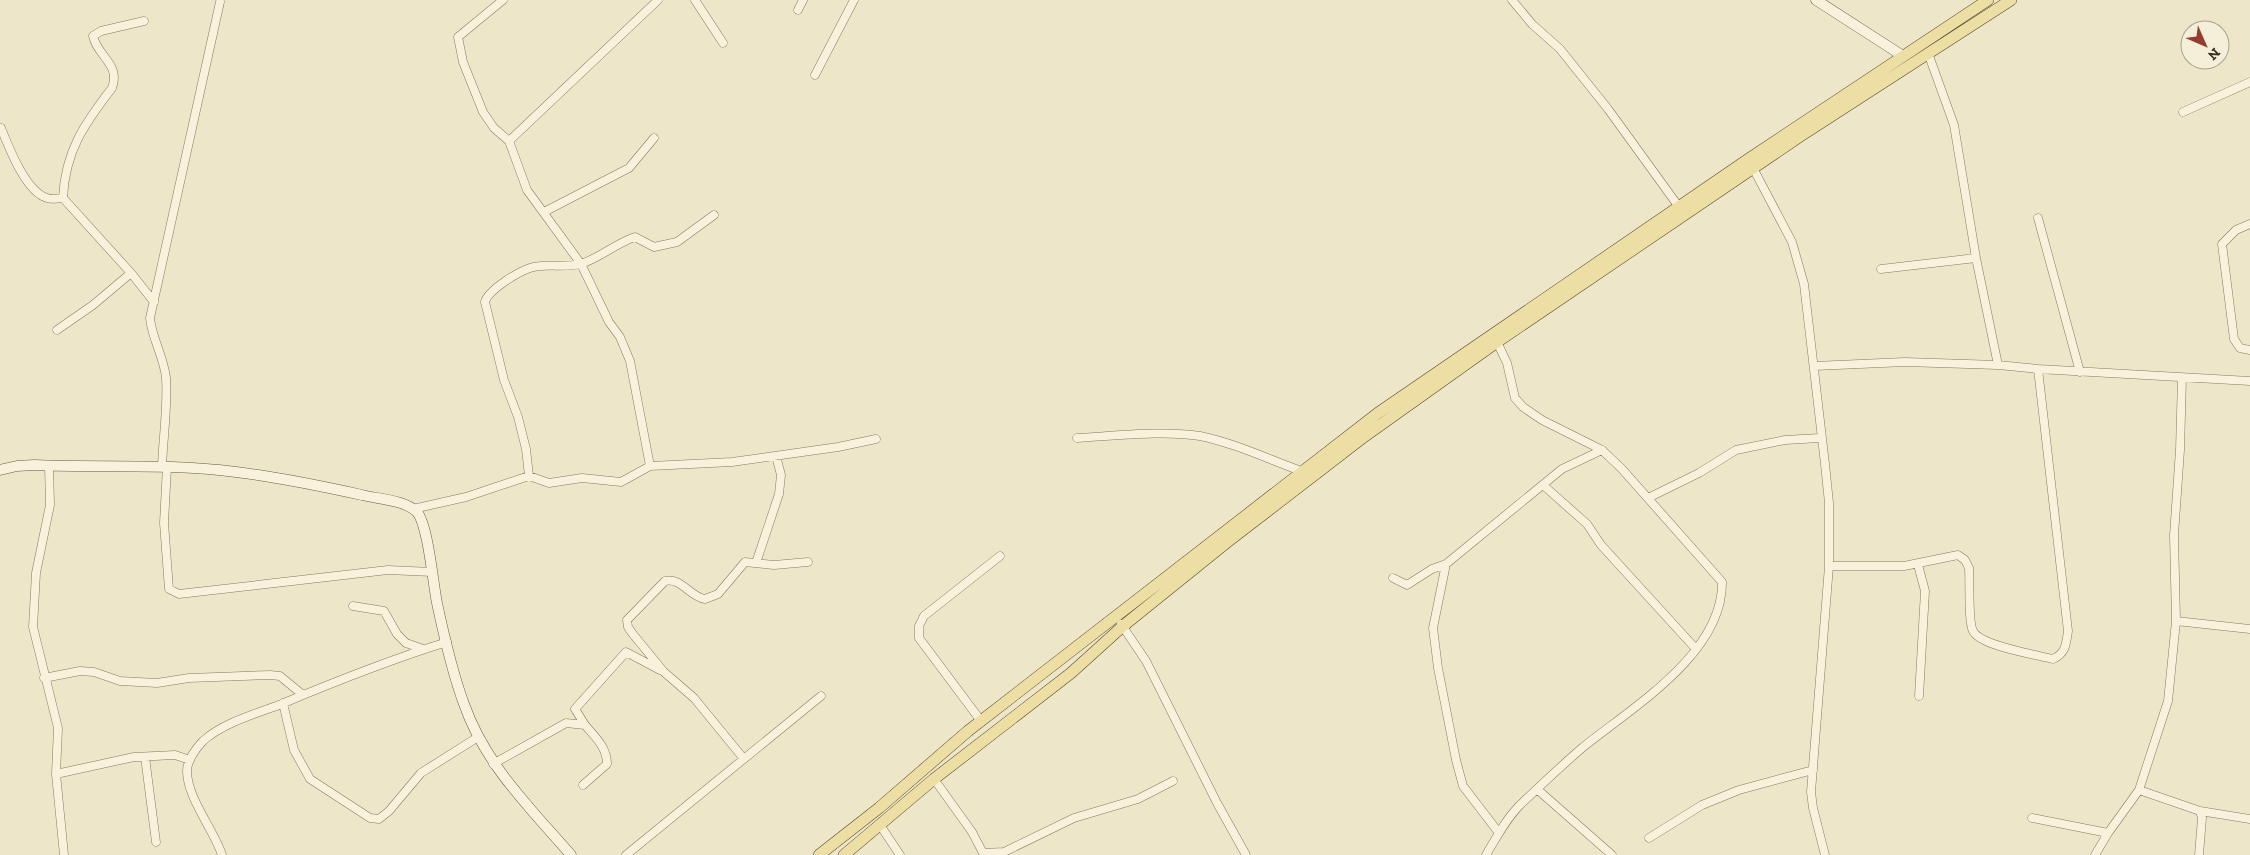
<svg xmlns="http://www.w3.org/2000/svg" width="2250" height="855" font-family="'Zilla Slab',serif">
<style>
.lines{fill:none;stroke-linecap:round;stroke-linejoin:round}
.street-casing{stroke:#88795e;stroke-width:9}
.secondary-casing{stroke:#6a5a41;stroke-width:11}
.primary-casing{stroke:#574732;stroke-width:12}
.street{stroke:#f8f2dc;stroke-width:8}
.secondary{stroke:#f8f2dc;stroke-width:10}
.primary{stroke:#eddea3;stroke-width:11}
</style>
<rect width="100%" height="100%" fill="#ede6c9"/>
<g class="lines">
<g class="street-casing">
<path id="street" d="M503,0l-45,37 5,25 20,50 11,16 15,13 18,49 54,74 28,58 11,15 10,24 20,105
M695,0l28,43
M1512,0l20,24 28,25 48,60 71,98
M798,10l5,-10
M144,21l-43,10 -8,5c4,20 28,28 19,52 -27,35 -47,63 -49,110l68,75 23,29
M1928,53l26,72 22,133 22,107
M815,75l39,-75
M2183,112l67,-30
M1,128c8,20 25,64 46,70 5,2 10,0 16,0
M509,141l149,-141
M1753,168l39,74 12,42 21,180 4,39v63l-18,226 2,16 12,47
M544,212l85,-44 25,-30
M2038,218l42,154
M2250,224l-14,6 -14,14 12,95 6,9 10,2
M1881,269l95,-11
M57,330l36,-25 38,-32
M1814,366l91,-4 93,3 40,4 212,12
M1077,438c36,-2 88,-8 123,-2 34,7 68,23 101,35
M49,466l1,39 -14,68 -3,54 25,101 -2,46 8,81
M162,467c1,-29 6,-61 4,-89 -2,-21 -14,-39 -16,-60l70,-316
M167,467l-3,56 5,66 10,5 209,-24 44,2
M529,476l-3,-27 -8,-32 -14,-37 -19,-78c3,-12 33,-30 45,-34 15,-5 34,0 50,-4 17,-4 36,-21 55,-27l19,10 23,-5 37,-27
M1543,485l44,39 14,21 95,104
M1648,498l51,-25 37,-23 49,-10 35,-2
M413,509l53,-12 63,-21 20,7 33,-5 39,4 29,-16 82,-4 106,-15 38,-8
M756,563l23,-69 2,-19 -5,-19
M1446,564l-13,64 5,40 18,92 7,26 36,47
M1918,565l7,26 -6,105
M1829,566h75l54,-11 7,5 4,8c1,13 -1,54 4,63 7,15 64,24 80,28 13,-6 13,-15 15,-28l-30,-262
M1393,578l14,7 25,-16 14,-5 116,-95 40,-19
M353,606l31,5 13,23 9,9 17,6
M2176,621l74,8
M1121,624l25,37 71,142 29,52
M44,678l36,-7 14,1 26,9 37,2 32,-5 81,-3 10,1 23,19
M283,703l11,47 16,29 60,39 9,1 10,-8 32,-38 57,-36
M981,721l-62,-83v-12l5,-10 76,-60
M145,757l11,85
M744,759l-50,-61 -30,-26 -32,-39 -4,-6 -1,-7 38,-39c16,-4 25,16 40,18l13,-5 27,-32 29,3 34,-3
M493,764l73,-41 19,2 -10,-16 51,-57 34,18
M56,774l78,-17 41,-2 15,5
M934,779l38,53 11,21 21,-1 70,-34 64,-19 35,-18
M583,785l24,-21c0,-17 -12,-27 -22,-39
M1538,790l74,65
M2139,790l61,21 50,8
M2032,818l76,15 31,-43 29,-89 8,-80 -2,-86 6,-85 2,-72
M880,825l20,30
M1649,838l53,-33 37,-15 74,-20
M222,855c-8,-25 -35,-57 -35,-84 0,-10 9,-23 16,-30 20,-18 52,-27 76,-36 55,-23 110,-45 168,-63
M626,855l195,-159
M1486,855c10,-17 20,-36 34,-50 20,-19 41,-39 62,-57 49,-40 141,-94 140,-166l-100,-113 -20,-19 -60,-30 -19,-13 -8,-9 -8,-35 -10,-21
M2095,855l13,-22
M2199,855l3,-37 -2,-7"/>
</g>
<g class="secondary-casing">
<path id="secondary" d="M1816,0l87,56
M0,470l17,-4 17,-1c67,3 135,-2 202,7 42,5 85,14 126,23 16,4 43,5 55,17 11,13 16,71 20,91 7,33 15,69 27,101 21,60 66,104 107,151"/>
</g>
<g class="primary-casing">
<path id="primary" d="M819,855l60,-47 89,-77 410,-318 372,-255 238,-158
M844,855l90,-76 137,-106 52,-47 103,-83 139,-107 132,-94 302,-205 212,-137"/>
</g>
<use href="#street" class="street"/>
<use href="#secondary" class="secondary"/>
<use href="#primary" class="primary"/>
</g>
<g transform="translate(2205 45) rotate(135)"><circle r="24" fill="#f4efd8" stroke="#aaa38f"/>
<path d="M0-4L9 19L0 12L-9 19Z" fill="#953b31"/>
<text y="-8" font-size="14" font-weight="bold" text-anchor="middle" fill="#3a3021">N</text>
</g>
</svg>
